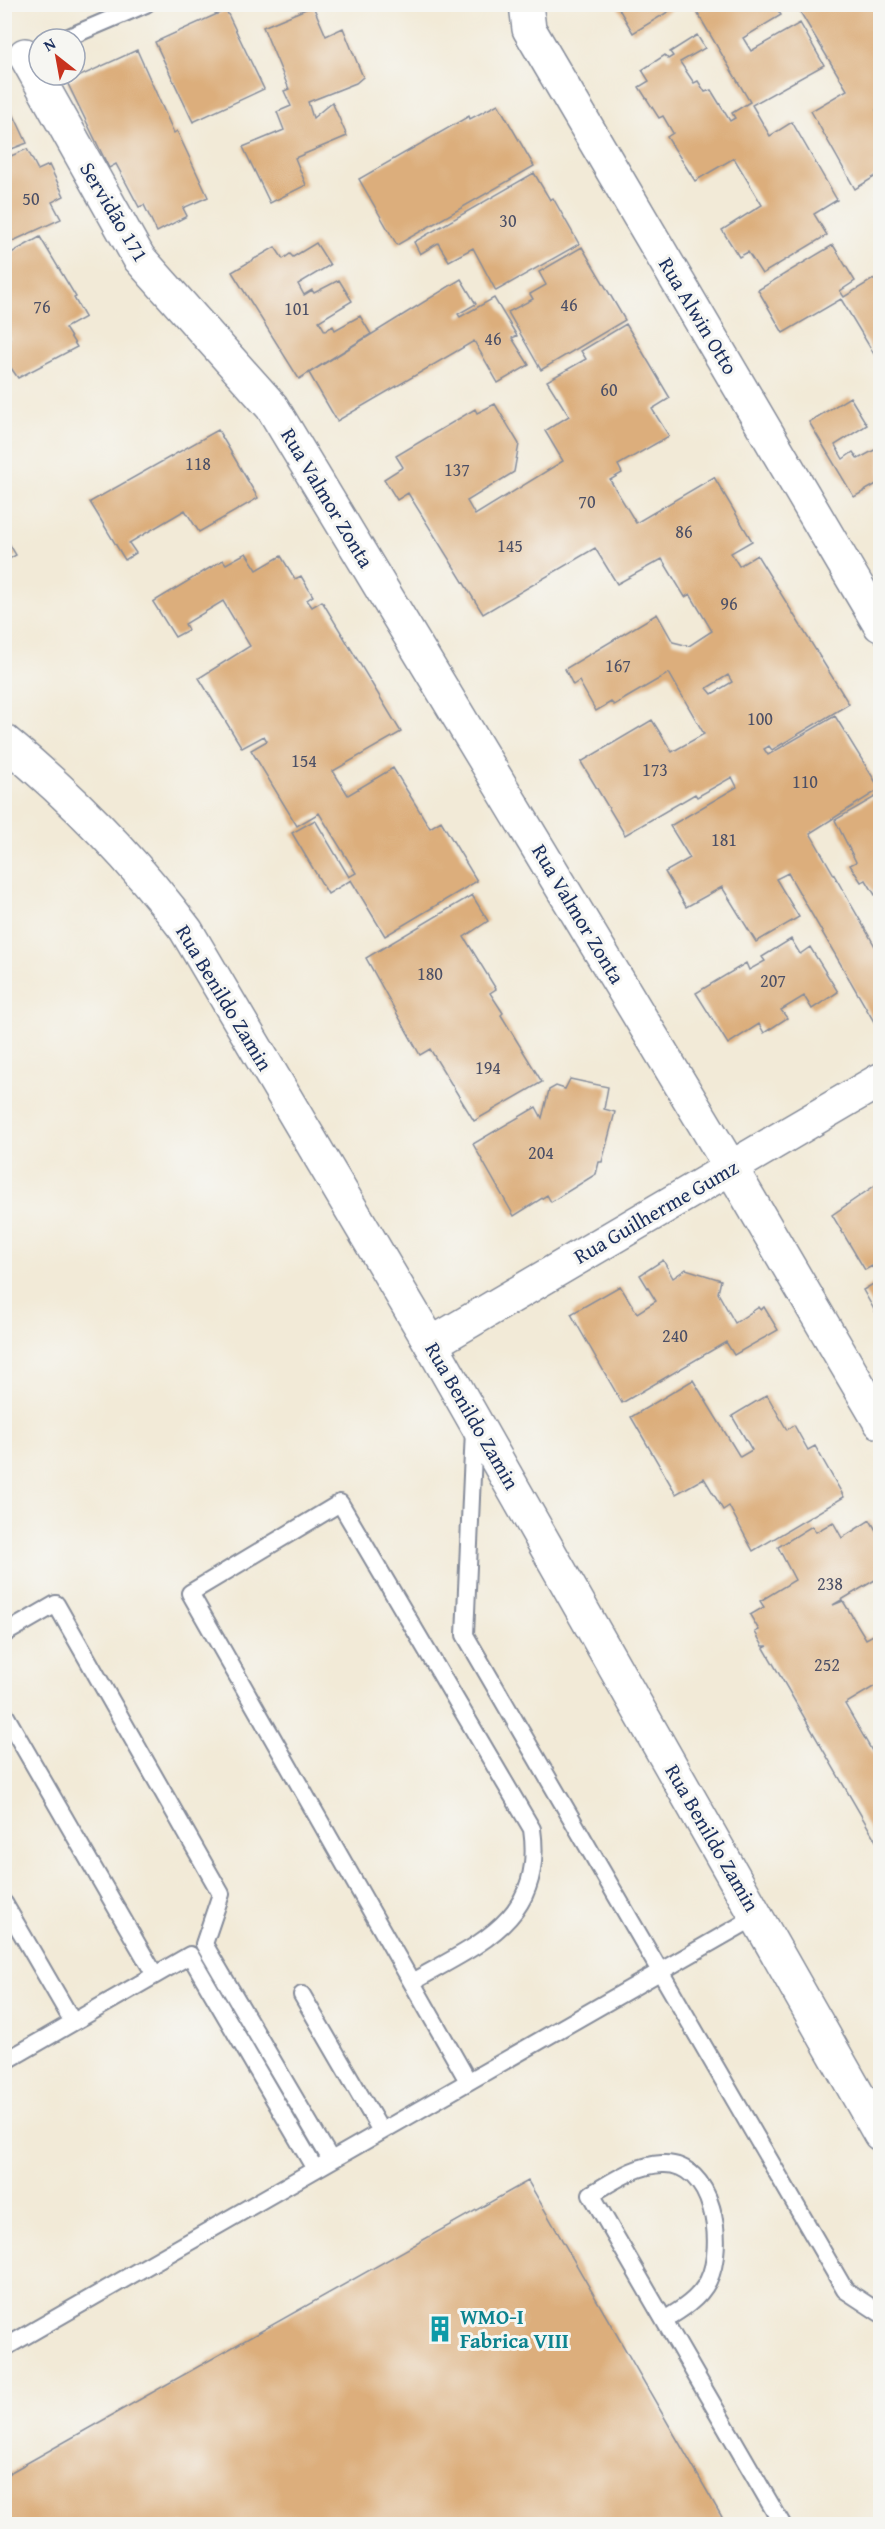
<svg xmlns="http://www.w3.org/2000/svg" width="885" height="2529" font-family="'Gentium Book Plus',serif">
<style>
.building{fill:#dcae7c;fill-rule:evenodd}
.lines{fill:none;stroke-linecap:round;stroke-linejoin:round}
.lane-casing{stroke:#868c9a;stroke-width:20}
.street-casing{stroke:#868c9a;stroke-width:36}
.secondary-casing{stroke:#868c9a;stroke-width:36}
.lane{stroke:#fff;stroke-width:16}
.street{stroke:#fff;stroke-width:33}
.secondary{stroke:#fff;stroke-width:33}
.labels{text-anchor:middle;stroke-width:6;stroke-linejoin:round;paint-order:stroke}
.number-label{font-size:18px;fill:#4b4f66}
.street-label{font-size:21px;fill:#1b2f5e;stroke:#f6f6f2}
.culture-label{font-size:21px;font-weight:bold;fill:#0d838f;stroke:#f6f6f2;text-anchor:start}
</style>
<rect width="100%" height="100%" fill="#f6f6f2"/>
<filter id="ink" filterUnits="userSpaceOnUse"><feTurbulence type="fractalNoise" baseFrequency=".0167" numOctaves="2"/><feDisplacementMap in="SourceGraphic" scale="12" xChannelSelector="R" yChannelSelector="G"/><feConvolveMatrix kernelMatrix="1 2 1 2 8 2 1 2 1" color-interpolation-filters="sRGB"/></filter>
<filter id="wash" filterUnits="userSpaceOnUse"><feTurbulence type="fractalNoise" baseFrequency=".008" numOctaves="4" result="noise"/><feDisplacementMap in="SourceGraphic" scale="24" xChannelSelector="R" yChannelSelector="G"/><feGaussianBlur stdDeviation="1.35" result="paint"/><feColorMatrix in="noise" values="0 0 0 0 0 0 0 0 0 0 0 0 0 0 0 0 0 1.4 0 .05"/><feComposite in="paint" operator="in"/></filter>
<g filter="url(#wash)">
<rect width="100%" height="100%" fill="#f2ead7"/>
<g id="blocks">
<path class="building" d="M616,4h65l-48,29z
M692,4h82l7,11 -38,23 8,13 49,-28 24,42 -72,40 18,31 22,-14 45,78 -23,14 13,21 -65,39 -14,-22 -9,5 -17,-27 40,-25 -28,-47 -39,23 -28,-44 6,-4 -10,-17 -4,2 -20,-31 10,-6 -7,-11 23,-15 3,4 5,-3 -3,-4 27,-17 8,13 -25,14 14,21 4,-2 7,11 6,-2 19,31 5,-3 -3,-5 18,-11z
M796,5h84v103l-4,2 4,7v61l-1,-4 -24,15 -44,-78 36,-21z
M313,6l13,30 17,-8 20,49 -7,6 -48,19 5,16 19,-16 15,34 -52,22 11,27 -36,18 -27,-56 41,-17 -7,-18 14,-6 -7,-15 5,-2 -26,-62z
M226,10l38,79 -71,33 -38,-80z
M137,50l37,83 3,-2 31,66 -25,11 4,8 -30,16 -13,-27 -5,2 -23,-43 -7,4 -42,-86z
M4,94l23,49 -23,9z
M498,104l36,62 -137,79 -38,-66 110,-63 1,3z
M27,149l11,21 11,-5 15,31 -12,6 9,17 -57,26v-86z
M534,173l16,27 3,-2 26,46 -83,47 -23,-43 -24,13 -11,-18 -18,11 -6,-12z
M40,237l36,60 -2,1 11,19 -20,11 12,19 -59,31 -14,-20v-15l6,-4 -6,-10v-72z
M316,243l14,22 -32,19 6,11 8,-5 2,3 25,-13 13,21 -33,20 6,10 8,-5 2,4 25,-14 11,18 -72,45 -67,-107 43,-25 8,12 7,-5 3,3z
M833,245l22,36 -15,10 4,6 36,-22v89l-39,-65 -58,34 -25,-43z
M582,247l43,73 -84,50 -33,-58 25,-13 -3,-5 16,-9 -7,-13z
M461,279l15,25 -18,10 2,3 34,-19 23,38 -5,2 17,27 -31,18 -24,-42 -137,80 -28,-48z
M626,324l44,74 -18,11 17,27 -51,29 4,8 -12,7 26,43 78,-46 38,64 -21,12 8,13 18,-11 92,149 -77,46 -3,-4 -5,3 4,6 67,-39 45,73 -70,44 70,122v70l-3,2 -89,-154 -12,6 23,38 -43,25 -34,-55 -36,20 -21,-35 25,-14 -20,-32 67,-39 -5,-10 -35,20 -2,-3 -70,41 -44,-73 71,-42 20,32 32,-18 -35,-61 -55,32 -3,-3 -15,9 -17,-30 -6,4 -8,-16 92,-55 16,28 16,4 23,-15 -22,-37 -5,3 -23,-38 -45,25 -22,-36 -112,66 -75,-121 -11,7 -13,-21 19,-12 -7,-11 79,-47 2,4 18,-9 24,40 -5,28 -47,29 8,14 88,-54 -18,-30 24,-15 -22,-35 39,-22 -5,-8zM728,675l4,7 -20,12 -5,-6z
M850,397l17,28 -32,20 8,14 10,-7 5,7 22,-12v35l-26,15 -45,-75z
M218,430l40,68 -59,34 -14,-22 -56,33 7,10 -11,7 -35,-58z
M4,535l12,20 -12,7z
M246,553l11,17 24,-14 14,23 6,-3 12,20 -6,4 5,7 10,-6 79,131 -68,39 15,24 45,-27 37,60 11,-7 36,60 -92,55 -34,-56 -23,14 -36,-61 23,-13 34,57 7,-4 -37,-60 -22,13 -46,-76 16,-9 -3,-5 -22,12 -43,-70 51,-32 -27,-45 -38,23 3,6 -13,7 -22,-35 70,-42 3,4z
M880,794v98l-5,3 -9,-15 -5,2 -11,-17 6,-3 -21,-42z
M472,895l16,26 -24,16 32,52 -6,4 13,20 -2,2 41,67 -68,39 -44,-72 -10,6 -54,-97z
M791,939l9,15 10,-7 28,45 -26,17 -8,-13 -23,14 6,8 -23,15 -5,-9 -31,20 -32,-51 50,-30 3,7 16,-9 -3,-4z
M570,1079l38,8 -4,22 11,3 -13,50h-3l-3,12 -45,28 -4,-7 -33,21 -41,-72 63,-37 6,11 7,-28 7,-4 9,3z
M880,1176v93l-4,3 -4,-6 -7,4 -33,-55 48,-33 -2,-4z
M663,1260l10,18 13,-9 35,11 -3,13 17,30 24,-16 2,3 3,-3 14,23 -44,25 -8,-13 -104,61 -51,-89 49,-28 17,27 19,-12 -16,-26z
M880,1280v40l-17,-30z
M693,1380l47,77 12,-7 -20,-34 35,-21 20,35 7,-5 14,25 7,-4 29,51 -91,54 -24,-45 -6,4 -19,-32 -28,16 -45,-77z
M870,1520l10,17v40l-47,28 10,-4 23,38 9,-5 5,3v46l-35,21 35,61v83l-116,-200 4,-2h-5l-8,-14 4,-2 -9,-15 14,-8 -4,-6 35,-21 -17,-33 34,-21 4,6 17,-10 9,16z
M528,2181l198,343h-722v-48z"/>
</g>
</g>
<g filter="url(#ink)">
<use href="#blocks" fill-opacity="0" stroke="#868c9a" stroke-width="1.5"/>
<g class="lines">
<g class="lane-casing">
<path id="lane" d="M64,39l82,-35
M474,1430l-9,205 380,655 35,23
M4,1634l52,-30 165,290 -17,50 127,216
M4,1713l151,262
M4,1903l69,119
M412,1982c66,-38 133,-62 120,-153l-192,-326 -150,90 278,488
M302,1995l79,136
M4,2062l186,-107 125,214
M664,2320c17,-10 35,-21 44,-39 18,-36 6,-120 -46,-117 -26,1 -48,17 -71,30l191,330
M4,2348l753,-432"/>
</g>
<g class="street-casing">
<path id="street" d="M526,4l3,25 351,596
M25,55l114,203 133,149 459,761 149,254
M431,1344l449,-264"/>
</g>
<g class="secondary-casing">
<path id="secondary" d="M4,741c68,56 129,118 182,189l245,414 449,790"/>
</g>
<use href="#lane" class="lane"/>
<use href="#street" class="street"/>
<use href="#secondary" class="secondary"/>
</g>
</g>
<defs>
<g id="building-bare" transform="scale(2.07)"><path d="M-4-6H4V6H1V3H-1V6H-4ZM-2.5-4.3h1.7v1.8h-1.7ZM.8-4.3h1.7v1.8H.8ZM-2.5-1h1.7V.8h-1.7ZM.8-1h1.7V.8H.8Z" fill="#0f9aa8" stroke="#f6f6f2" stroke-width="2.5" paint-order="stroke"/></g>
</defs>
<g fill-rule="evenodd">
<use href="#building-bare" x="440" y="2329"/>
</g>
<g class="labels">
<g class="number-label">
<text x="31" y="205">50</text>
<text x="508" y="227">30</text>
<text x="569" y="311">46</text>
<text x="42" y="313">76</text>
<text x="297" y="315">101</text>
<text x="493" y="345">46</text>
<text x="609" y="396">60</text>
<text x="198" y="470">118</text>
<text x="457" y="476">137</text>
<text x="587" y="508">70</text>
<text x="684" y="538">86</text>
<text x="510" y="552">145</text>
<text x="729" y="610">96</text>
<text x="618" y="672">167</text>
<text x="760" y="725">100</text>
<text x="304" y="767">154</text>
<text x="655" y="776">173</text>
<text x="805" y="788">110</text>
<text x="724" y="846">181</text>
<text x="430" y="980">180</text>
<text x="773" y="987">207</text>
<text x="488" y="1074">194</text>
<text x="541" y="1159">204</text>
<text x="675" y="1342">240</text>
<text x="830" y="1590">238</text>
<text x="827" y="1671">252</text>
</g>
<g class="street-label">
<text transform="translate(114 212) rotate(59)" y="7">Servidão 171</text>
<text transform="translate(698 316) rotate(59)" y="7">Rua Alwin Otto</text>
<text transform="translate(327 498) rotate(59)" y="7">Rua Valmor Zonta</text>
<text transform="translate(578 914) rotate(59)" y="7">Rua Valmor Zonta</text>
<text transform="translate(224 998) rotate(59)" y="7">Rua Benildo Zamin</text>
<text transform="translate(656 1212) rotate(-30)" y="7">Rua Guilherme Gumz</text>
<text transform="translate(472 1416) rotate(60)" y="7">Rua Benildo Zamin</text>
<text transform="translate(712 1838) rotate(60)" y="7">Rua Benildo Zamin</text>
</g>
<g class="culture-label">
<text x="460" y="2324">WMO-I<tspan x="460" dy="24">Fabrica VIII</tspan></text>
</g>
</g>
<rect width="885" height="2529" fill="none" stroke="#f6f6f2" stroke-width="24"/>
<g transform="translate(57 57) rotate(329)"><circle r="28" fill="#f6f6f2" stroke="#9ea6b7" stroke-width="1.5"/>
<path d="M0-4.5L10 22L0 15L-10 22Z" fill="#c8321e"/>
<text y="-9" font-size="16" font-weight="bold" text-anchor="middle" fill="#1b2f5e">N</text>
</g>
</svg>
